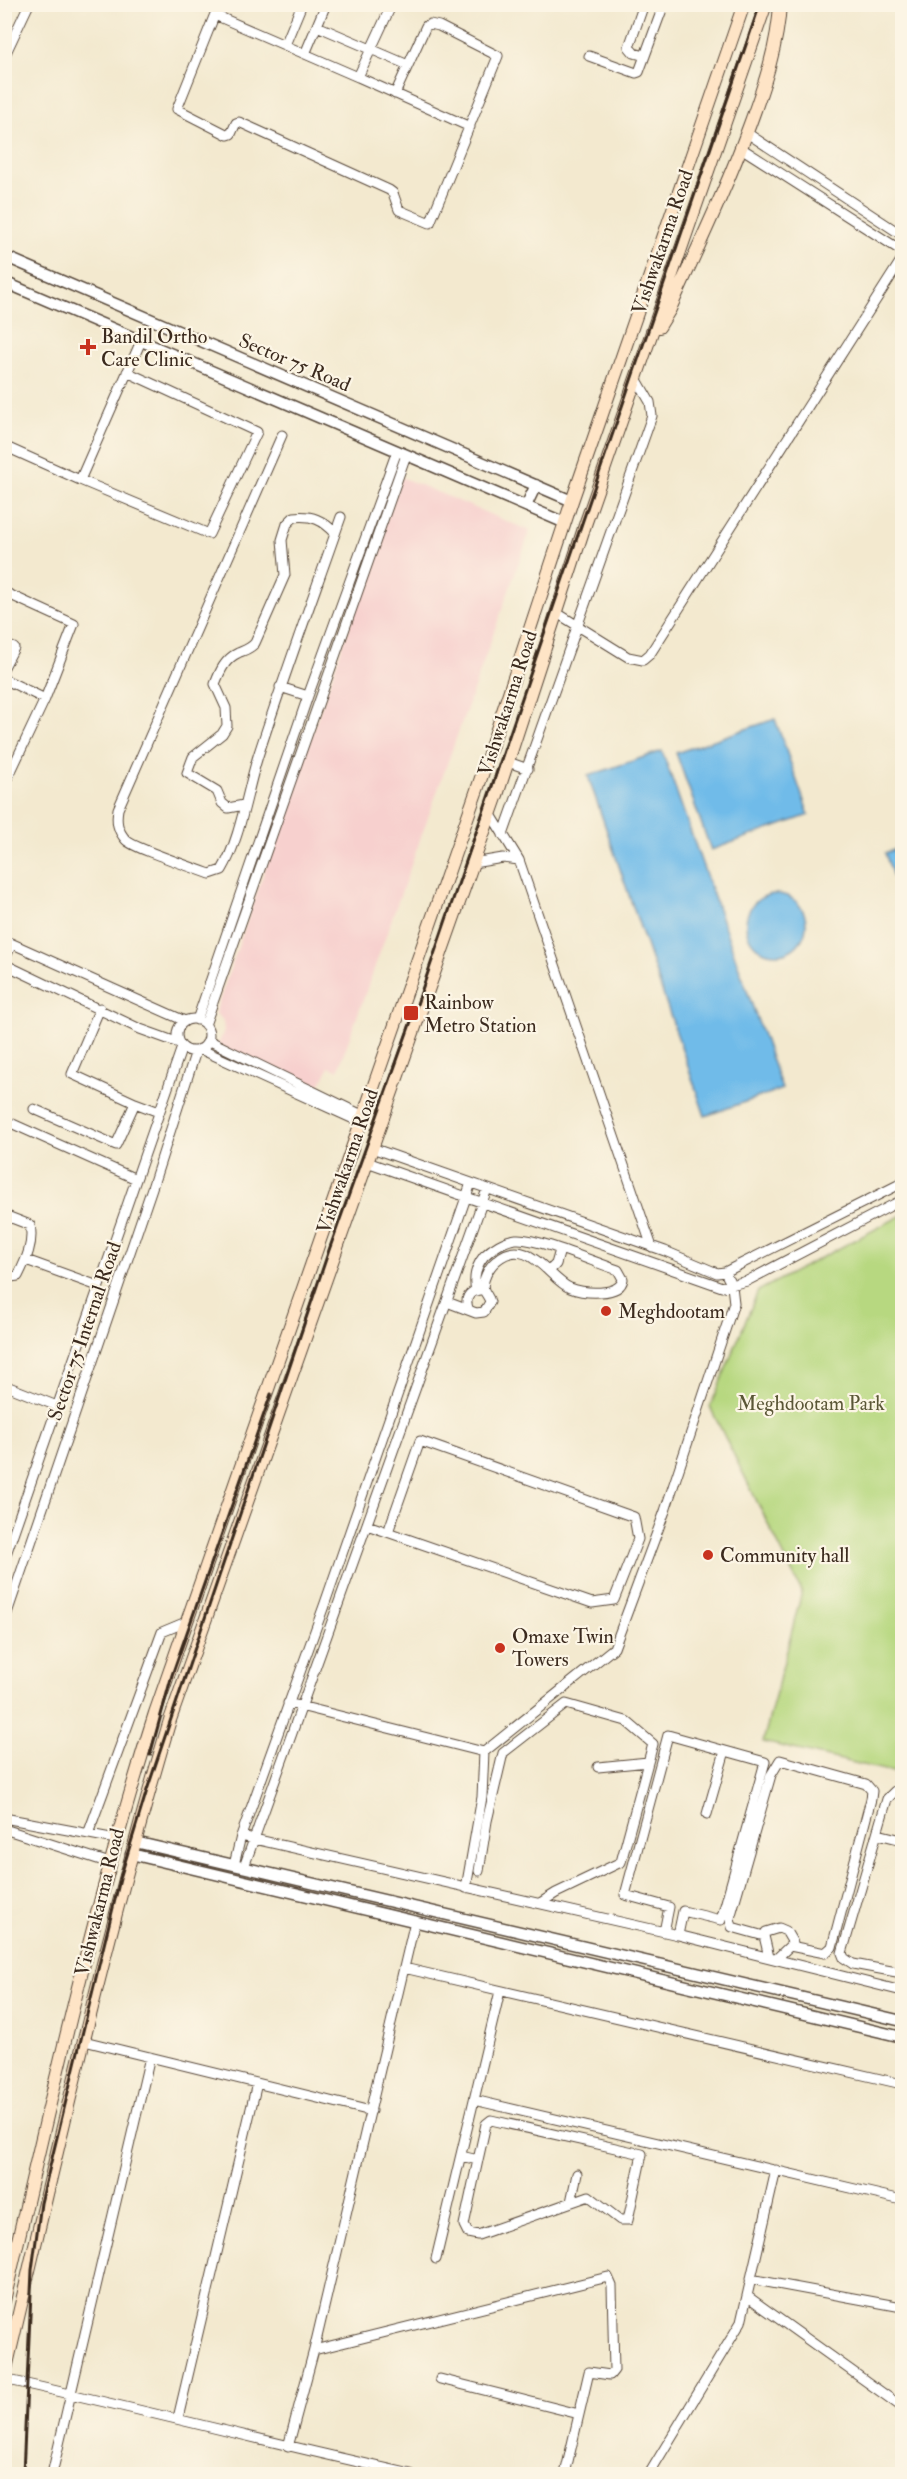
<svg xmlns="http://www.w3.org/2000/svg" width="907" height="2479" font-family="'IM FELL Double Pica',serif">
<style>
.built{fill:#f7d0ce}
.green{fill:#b7d880;stroke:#79814f;stroke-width:1.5}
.water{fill:#70bbe9;stroke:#567284;stroke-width:1.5}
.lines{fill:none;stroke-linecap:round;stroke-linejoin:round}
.minor-casing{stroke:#574739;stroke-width:11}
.tertiary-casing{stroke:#574739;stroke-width:13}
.secondary-casing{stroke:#574739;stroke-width:14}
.minor{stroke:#fff;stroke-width:9}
.tertiary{stroke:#fff;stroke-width:10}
.secondary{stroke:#fee4c6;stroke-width:12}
.rail{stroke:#3b2a1e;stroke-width:3}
.poi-dot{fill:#c8321e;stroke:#fcf5e5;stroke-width:2}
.labels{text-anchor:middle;stroke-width:4.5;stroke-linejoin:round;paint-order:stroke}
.street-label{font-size:20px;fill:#3b2a1e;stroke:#fcf5e5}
.poi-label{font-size:20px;fill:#3b2a1e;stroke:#fcf5e5;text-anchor:start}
.park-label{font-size:20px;fill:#5a5636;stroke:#fcf5e5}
</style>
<rect width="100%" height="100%" fill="#fcf5e5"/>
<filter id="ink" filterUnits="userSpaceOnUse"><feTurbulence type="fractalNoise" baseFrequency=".0167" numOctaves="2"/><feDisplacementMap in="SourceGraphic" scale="12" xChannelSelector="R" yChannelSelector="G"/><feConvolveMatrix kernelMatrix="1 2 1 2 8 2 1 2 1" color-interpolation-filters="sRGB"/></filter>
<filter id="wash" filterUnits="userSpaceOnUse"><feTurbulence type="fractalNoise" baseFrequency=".008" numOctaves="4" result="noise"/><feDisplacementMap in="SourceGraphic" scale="24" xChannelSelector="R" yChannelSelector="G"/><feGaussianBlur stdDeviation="1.35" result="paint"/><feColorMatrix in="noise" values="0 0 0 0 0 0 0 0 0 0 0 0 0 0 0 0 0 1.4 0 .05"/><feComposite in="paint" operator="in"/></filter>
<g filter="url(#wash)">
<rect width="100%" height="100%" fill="#f3e9cf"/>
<path class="built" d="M401,477l129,54 -192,539 -9,-3 -12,24 -100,-44 7,-16 -1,-10 -8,-8z"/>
<path class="green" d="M902,1215v559l-139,-32 39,-150 -92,-185 48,-116z"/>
<path class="water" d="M775,719l34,96 -98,35 -35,-97z
M662,751l120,338 -77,27 -117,-340z
M902,847v56l-17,-50z
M746 924a30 30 0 1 1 60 0a30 30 0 1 1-60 0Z"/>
</g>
<g filter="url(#ink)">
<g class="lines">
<g class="minor-casing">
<path id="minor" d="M219,4l-42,105 51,26 3,-1 5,-11 3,-1 150,68 4,3 6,17 31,13 68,-167 -59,-30 -9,-2 -4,2 -31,68
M392,4l-34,73 112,50
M644,4l-15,43 5,6 11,3
M215,15l143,62
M317,26l91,39
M285,45l17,-41
M305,54l21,-50
M589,56l47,17 3,-1 25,-68
M4,57l25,-53
M747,133l155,102
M741,148l161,103
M127,372l130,60 -48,102 -129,-54 61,-139
M282,435l-164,374c-2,12 -1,21 8,31 7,8 69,28 84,34l12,-4c18,-30 25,-79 36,-114 26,-80 55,-159 83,-239
M4,446l76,34
M4,592l70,32 -29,75 -41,87
M557,613l71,44 15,3 7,-6 252,-395
M4,644l10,4 -10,19
M4,679l41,20
M280,687l28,9
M508,762l20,7
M244,805l-16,3 -6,-5 -5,-12 -30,-18 6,-16 29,-23 5,-8 -1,-18 -11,-24c5,-13 10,-25 23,-31 7,-3 12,-4 17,-10l30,-68 -3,-35 5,-16 7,-7c18,-2 29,3 41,16
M490,813l29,47 133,387
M503,835l149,-419 -2,-14 -14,-24
M473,863l30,-5 16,2
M4,940l181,81
M4,960l8,-16
M4,964l136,65 39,14
M177 1035a16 16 0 1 1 32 0a16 16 0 1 1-32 0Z
M197,1020l111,-324 89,-245
M205,1025l201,-570
M208,1040l154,75
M200,1049l160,73
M135,1103l24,9
M34,1109l82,36 19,-42 -63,-29 28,-66
M4,1120l132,59
M372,1148l293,103 52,22 8,-1 177,-89
M367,1162l355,125 25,-6 155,-81
M4,1215l26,10c4,18 -4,35 -12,51l-14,2
M26,1260l72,26
M550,1270l6,-6 4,-14
M447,1302l29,11 8,-1 6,-10c-1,-5 -4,-7 -6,-12 -3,-9 5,-23 12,-29 31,-28 53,18 74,27 13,5 50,9 53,-9l-5,-9c-22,-7 -82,-33 -102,-31 -11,1 -24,9 -32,17 -8,10 -11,22 -8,35
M469,1310c-5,-10 -1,-19 11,-20
M4,1385l53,21
M367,1525l225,78 22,-3 24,-61 -4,-22 -214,-76 -32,91
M4,1560l178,-513
M4,1622l148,-434 44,-137
M288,1703l196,49 130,-104 51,-137 69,-208 -2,-17 -7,-14
M598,1767l50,-5
M902,1794l-7,-3 -8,8 -45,154 2,5 9,6 49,9
M707,1814l18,-63
M4,1818l112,21
M4,1829l106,34
M88,1834l74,-202 24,-10
M878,1834l24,6
M241,1836l437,99 224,56
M234,1865l7,-29 84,-233 146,-420
M244,1867l243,-678
M479,1871l8,-50 16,-68 63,-49 60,17 27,23 -32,118 -65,31 -16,10
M466,1888l16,-91 2,-45
M664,1932l5,-25 -44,-12 43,-160 97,27 -44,158 -38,-9 -5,24
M764,1936l-32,-9 -2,-9 41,-143 9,-15 86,24 6,7 -1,8 -39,148 -7,6 -35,-7
M769,1957l-5,-21 2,-4 13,-4 7,3 7,12 -17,16
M404,1968l498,116
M84,2041l287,70
M474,2100l428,100
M461,2156l17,4 8,-36 5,-4 151,34 -14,66h-8l-31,-24 -111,39 -10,-2 -4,-8 14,-65
M571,2202l6,-28
M436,2259l64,-268
M750,2279l152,28
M747,2296l155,111
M314,2350l294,-73 4,9 2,84 -4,5 -21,-3 -24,102
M4,2379c136,30 271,65 407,95
M440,2379l139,35
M178,2418l79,-335
M288,2447l26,-97 101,-429
M52,2474l98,-417
M649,2474l92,-152 35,-152"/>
</g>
<g class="tertiary-casing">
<path id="tertiary" d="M4,256l568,245
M4,282l561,241
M526,506l10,-21
M135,1842l767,179
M131,1854l771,183"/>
</g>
<g class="secondary-casing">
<path id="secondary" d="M659,327l11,-18c28,-62 57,-122 80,-185 14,-38 28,-79 30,-120
M4,2301c46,-197 89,-395 151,-588l324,-929 93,-283 172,-497
M4,2377c52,-220 101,-440 166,-657l327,-925 89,-273 180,-518"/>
</g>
<use href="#minor" class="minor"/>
<use href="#tertiary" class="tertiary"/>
<use href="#secondary" class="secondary"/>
<path class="rail" d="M150,1755l22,-80 99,-281
M23,2474l9,-204 9,-67 80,-328 26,-85 182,-540 85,-237 346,-1009"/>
</g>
</g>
<g class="poi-dot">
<path d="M85 338h6v6h6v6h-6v6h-6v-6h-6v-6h6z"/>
<rect x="403" y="1005" width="16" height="16" rx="3"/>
<circle cx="606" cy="1311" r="6"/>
<circle cx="708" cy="1555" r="6"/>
<circle cx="500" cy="1648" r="6"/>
</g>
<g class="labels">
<g class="street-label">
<text transform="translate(662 242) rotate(-71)" y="7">Vishwakarma Road</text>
<text transform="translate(295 362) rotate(23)" y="7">Sector 75 Road</text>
<text transform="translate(507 703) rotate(-72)" y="7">Vishwakarma Road</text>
<text transform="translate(347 1161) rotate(-71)" y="7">Vishwakarma Road</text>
<text transform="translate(84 1331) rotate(-71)" y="7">Sector 75 Internal Road</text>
<text transform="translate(99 1902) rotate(-76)" y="7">Vishwakarma Road</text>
</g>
<g class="poi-label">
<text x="101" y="343">Bandil Ortho<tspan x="101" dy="23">Care Clinic</tspan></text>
<text x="424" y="1009">Rainbow<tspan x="424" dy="23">Metro Station</tspan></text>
<text x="618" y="1318">Meghdootam</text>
<text x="720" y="1562">Community hall</text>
<text x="512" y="1643">Omaxe Twin<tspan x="512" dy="23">Towers</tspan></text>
</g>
<g class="park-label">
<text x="811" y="1410">Meghdootam Park</text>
</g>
</g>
<rect width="907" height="2479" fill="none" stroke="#fcf5e5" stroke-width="24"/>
</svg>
